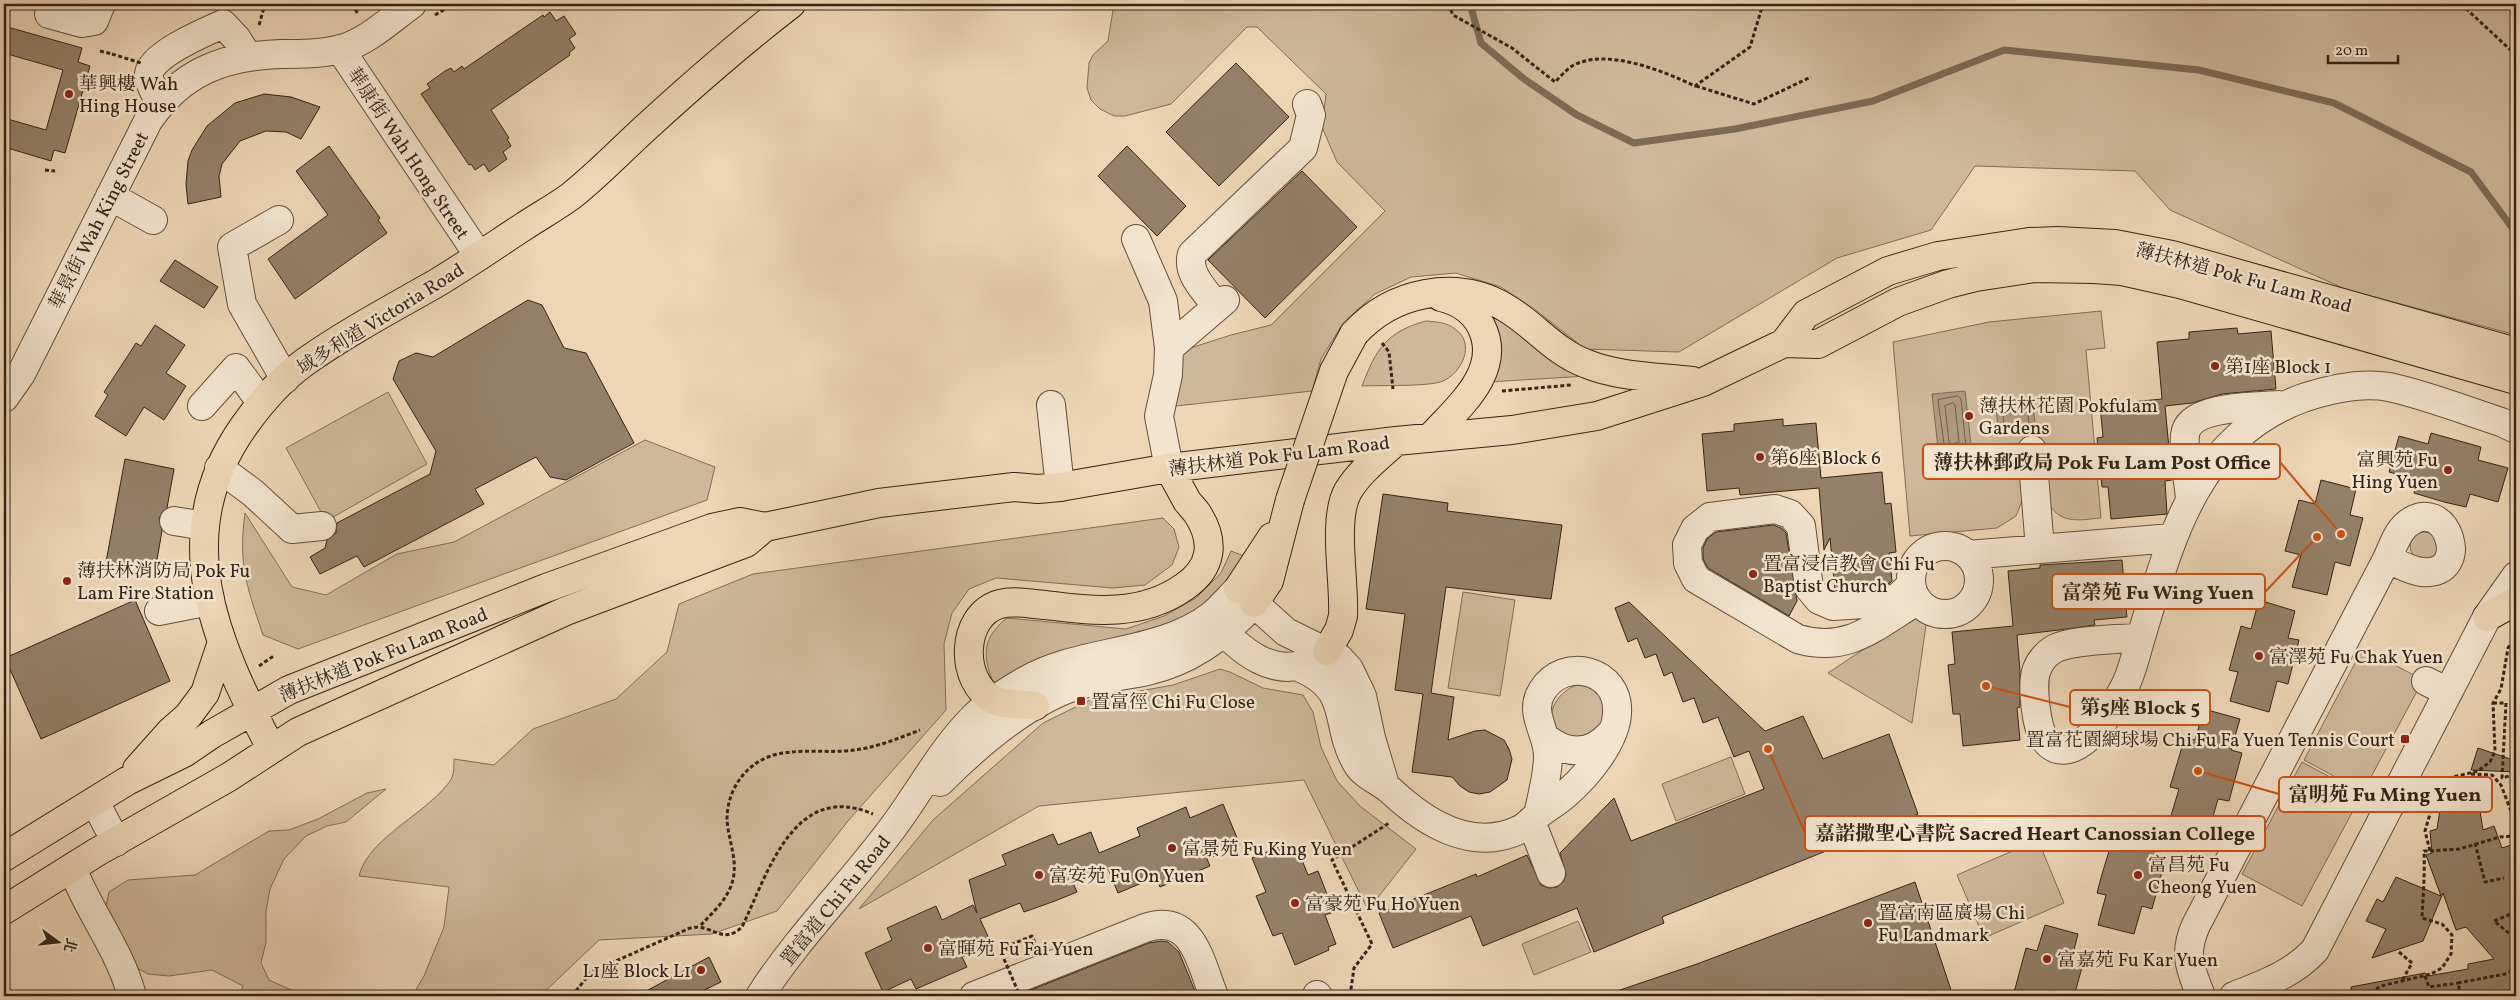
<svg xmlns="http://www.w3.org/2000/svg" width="2520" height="1000" font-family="Vollkorn,'Noto Serif TC',serif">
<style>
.green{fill:#ceb79a;stroke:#816e58}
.water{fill:#ae997f;stroke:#7d6a55}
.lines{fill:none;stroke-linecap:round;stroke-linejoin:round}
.shore{stroke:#715e4b;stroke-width:1}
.stream{stroke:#7d6a55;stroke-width:7}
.building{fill:#948069;stroke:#342417}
.minor-casing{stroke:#62503e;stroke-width:30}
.major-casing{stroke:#342417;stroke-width:30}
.path{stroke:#342417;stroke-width:3;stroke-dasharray:4 2.5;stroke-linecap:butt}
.minor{stroke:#f3e4cf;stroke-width:28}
.major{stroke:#edd5b5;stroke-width:28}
.major-bridge-casing{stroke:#342417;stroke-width:30;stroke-linecap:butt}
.path-bridge{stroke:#342417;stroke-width:3;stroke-dasharray:4 2.5;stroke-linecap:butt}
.major-bridge{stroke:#edd5b5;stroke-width:28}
.poi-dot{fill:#8f2418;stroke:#f3e4cf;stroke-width:2}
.labels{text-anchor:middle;stroke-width:5;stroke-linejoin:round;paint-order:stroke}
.poi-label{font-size:19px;fill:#342417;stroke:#f3e4cf;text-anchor:start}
.street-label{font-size:19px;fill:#342417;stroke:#f3e4cf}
.leader{fill:none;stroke:#cd510e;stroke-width:2}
.callout-dot{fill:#cd510e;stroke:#f3e4cf;stroke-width:2}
.callout{fill:#f3e4cf;stroke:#cd510e;stroke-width:2}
.callout-label{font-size:20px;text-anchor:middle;font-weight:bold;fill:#342417}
</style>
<rect width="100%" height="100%" fill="#edd5b5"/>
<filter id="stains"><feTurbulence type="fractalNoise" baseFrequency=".004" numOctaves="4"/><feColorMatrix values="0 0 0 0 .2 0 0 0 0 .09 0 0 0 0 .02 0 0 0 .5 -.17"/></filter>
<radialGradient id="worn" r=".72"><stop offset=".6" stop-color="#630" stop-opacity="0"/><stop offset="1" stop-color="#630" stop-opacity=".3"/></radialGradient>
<path class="green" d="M1114,4h1402v331l-171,-46 -175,-79 -35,-39 -160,-5 -44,64 -94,28 -158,94 -94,-3 -48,-38 -36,-24 -45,-14 -45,4 -36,17 -32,29 -22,36 -9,32 -145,16 14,-56 50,-16 40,-10 114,-114 -48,-49 -15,-35 4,-33 -69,-67h-10l-76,77 -46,12h-11l-14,-7 -9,-9 -4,-12 2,-25 4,-8 15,-14z
M1479,306l108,70 -98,6z
M2101,311l4,37 -19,2 15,168c-23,2 -41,7 -54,-17l-23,-5 -8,20 -19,12 -87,8 -17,-194 96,-20z
M1426,321c11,1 20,1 29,8 21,14 7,44 -12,52 -13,6 -64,4 -81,5 14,-37 24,-54 64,-65z
M388,392l39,72 -101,57 -40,-73z
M645,440l70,27 -8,33 -409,149 -35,-14c-16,-48 -25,-70 -18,-122l47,74 34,8 71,-41 57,-12z
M1163,518l11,11 5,18 -7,18 -27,20 -32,3 -117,-10 -27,11 -17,24 -8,31 2,66 -98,111 -71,90 -65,23 -113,6 -59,56h-128l12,-20 20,-49 5,-40 -90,-11c9,-39 72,-64 93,-98 2,-5 2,-14 2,-19l40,6 39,-36 83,-30 51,-47 12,-48 74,-30z
M2410 546a14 14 0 1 1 28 0a14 14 0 1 1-28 0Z
M1231,551l18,7 -44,51 -40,19 -168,62c-14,-29 -18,-50 10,-72l119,11 38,-13 32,-18 25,-25z
M1463,592l52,8 -15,96 -52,-8z
M1912,617l14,8 -14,98 -84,-50z
M2363,648l60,32 -60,112 -59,-32z
M1220,669l10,3 33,16 40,7 10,17 8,35 16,34 23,25 56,43 -48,61 -64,-130 -265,26 -180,103 74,-89 110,-97 47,-23 83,-15z
M1577,685l9,1 15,8 8,26 -19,20c-8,-1 -21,-1 -28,-5 -23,-14 -5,-44 15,-50z
M1731,757l14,37 -69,27 -14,-37z
M2302,762l60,32 -60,112 -60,-32z
M386,789l-40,33 -19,4 -21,10 -22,23 -14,30 -4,22v31l-5,21 8,17 27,12 1,4h-58l4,-10 -31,-16 -43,6 -21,-2 -33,-18 -10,-45 4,-19 19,-12 67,-5 74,-44 20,-1 29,-11 49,-26z
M2038,840l26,63 -80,35 -27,-63z
M1578,921l13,31 -57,23 -12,-31z"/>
<path class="water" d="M1965,391l7,62 -33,4 -7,-63z
M2033,405l3,26 -37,4 -3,-26z"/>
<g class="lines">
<path class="shore" d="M1958,396l3,3 5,48 -21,4 -7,-51z
M1953,403l2,2 4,37 -8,2 -2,-2 -4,-36z
M2028,411l1,15 -25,2 -1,-14z"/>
<path class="stream" d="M1470,4l11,39 43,36 53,36 57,28 101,-14 138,-28 131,-51 195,20 135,33 137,69 45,61"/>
</g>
<path class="building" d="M550,12l6,9 8,-5 12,18 -7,5 6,9 -6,5 1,2 -79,55 18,28 -2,1 4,7 -8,6 4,7 -18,13 -5,-8 -9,6 -4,-6 -2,1 -48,-71 9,-6 -3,-4 18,-13 6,-3 3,4 8,-6 2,3 79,-54 1,2z
M4,26l78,22 -4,14 12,4 -25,87 -11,-3 -3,11 -47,-14v-29l42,12 17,-60 -59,-17z
M1236,63l53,54 -70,69 -53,-54z
M264,94l27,3 29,10 -19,32 -15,-7 -20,-1 -26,10 -18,23 -3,12 2,21 -33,7 -2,-20 2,-23 4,-11 15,-24 28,-23z
M329,146l51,72 -2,2 9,13 -92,66 -27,-40 60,-44 -32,-44z
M1127,146l59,60 -29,30 -59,-60z
M1302,171l55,56 -92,91 -57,-58z
M175,260l43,27 -14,21 -44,-27z
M528,300l14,5 22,43 22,5 48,90 -68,37 -16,-3 -14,-20 -61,32 9,15 -120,63 -7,-11 -37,18 -10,-17 15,-9 2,-8 9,-7 1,-10 93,-49 6,-23 -43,-72 6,-18 17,-8 17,4z
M155,325l30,20 -19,28 20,13 -22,34 -20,-13 -18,29 -31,-20 13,-21 -4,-3 25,-38 7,-11 5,3z
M2237,328l1,6 33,-3 5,58 -54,5 -30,9 -27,3 7,74 -7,1 2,33 -56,5 -3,-32h-6l-3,-27 -2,-22 6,-1 -3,-32 62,-6 -5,-57 32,-3v-7z
M1783,419v7l33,-3 5,55 61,-6 3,32 6,-1 5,49 -7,1 3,28 -2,2 -11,4 -44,3 -5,-52 -6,12 -5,-62 -79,7 -1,-7 -32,3 -5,-57 32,-3v-7z
M2431,433l50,14 -3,13 30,8 -10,34 -28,-8 -4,13 -22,-5 -30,-9 3,-13 -28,-8 10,-36 29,8z
M125,459l49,10 -7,39 -8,10 3,13 -7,40 -49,-9z
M2321,480l35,9 -6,26 13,3 -13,48 -15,-4 -8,33 -35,-8 9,-32 -16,-4 14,-51 16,4z
M1383,494l65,9 -1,8 115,14 -11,74 -105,-12 -15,106 23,4 -6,43 27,-9 10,-1 19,10 5,9 3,10 -5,21 -17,12 -11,2 -10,-2 -9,-6 -8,-9 -40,-5 11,-78 -28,-4 10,-76 -39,-5z
M1773,525l8,3 5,5 11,68 -8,15 -81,-48 -5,-9v-11l4,-9 9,-7z
M2122,560l5,57 -33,3 1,5 -36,5 -42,5 3,36v36l-3,1 3,32 -57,6 -3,-32h-7l-5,-49 7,-1 -3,-32 61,-6 -5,-55 32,-3v-3z
M135,600l35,81 -129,58 -36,-81z
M2259,600l36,11 -7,27 11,2 -11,44 -11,-3 -8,31 -39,-11 8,-29 -9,-2 12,-44 10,3z
M1629,602l136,129 38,-15 20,43 66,-25 29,80 -256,103 2,6 -70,29 -17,-44 -94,38 -12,-30 -78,32 -14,-35 97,-39 1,3 50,-22 14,30 8,3 8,-1 6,-5 3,-7 -6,-22 54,-55 17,43 133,-52 -15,-38 -15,6 -16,-40 -15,6 -9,-25 -11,4 -11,-30 -8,4 -8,-22 -11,4 -8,-20 -9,4 -13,-34z
M2204,709l36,10 -9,31 11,3 -13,48 -11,-2 -9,32 -39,-12 9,-30 -9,-2 15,-50 10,3z
M2478,748l38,13v11l-45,-2z
M2475,780l8,50 11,-4 8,22 9,-3 5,18v133h-164l-1,-9 74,-14 3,3 23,-4 17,-3v-5l26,-5 -28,-32 -10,3 -13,-37 -20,48 -51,17 14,-29 -20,-8 11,-22 6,3 13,-25 45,19 -15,-41 6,-2 -2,-22 7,-2 5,-32 20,-14z
M1223,804l17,41 -33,14 3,7 -50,21 -4,-10 -38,16 -10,-24 -35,14 4,9 -22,9 -31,11 -4,-9 -40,16 11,24 -29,14 5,10 -51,22 -5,-10 -28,13 -18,-39 27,-13 -5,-12 49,-22 6,14 31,-15 4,8 -8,-33 37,-15 -4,-10 51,-21 5,11 33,-13 8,21 41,-17 -3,-8 49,-21 4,11z
M2131,818l33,9 -8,31 9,3 -13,48 -10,-3 -8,28 -36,-9 8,-30 -9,-2 5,-19 9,-29 11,3z
M1286,844l2,4 8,-3 12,30 10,-4 16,41 -9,3 11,29 -8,3 1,3 -34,15 -13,-32 -9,3 -17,-40 10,-4 -14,-34z
M1915,882l38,114h-341l-1,-3 86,-29z
M2045,925l33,9 -7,27 12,3 -9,32h-61l13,-48 11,3z
M1161,941l7,1 11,10 18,44h-181l133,-53z
M709,957l12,25 -29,14h-55z"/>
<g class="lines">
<g class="minor-casing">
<path id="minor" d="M52,4l-3,10 33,9 12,-2 7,-17
M340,49l139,207
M160,104c-3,-8 -12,-22 -11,-30 1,-19 58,-43 74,-50l14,15 11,18
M110,196l43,24
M279,220l-47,27 10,57 43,75
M1136,239l27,62 6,47 -1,27 -9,41 10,52
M1217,307c-11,-16 -31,-33 -25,-53l111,-106 8,-33 -4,-11
M1169,348l56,-48
M4,398l17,-24 127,-253c33,-49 75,-65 133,-67 20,0 41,0 60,-5 26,-7 50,-30 71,-45
M1051,405l9,82
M202,406l34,-38 25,34
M2032,450l8,99
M219,468l34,25 39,36 30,-3
M2190,498c-2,-20 -7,-42 -5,-63 3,-30 71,-28 94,-30
M174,521l31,5
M1911 580a34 34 0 1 1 68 0a34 34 0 1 1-68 0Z
M1968,555l204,-17
M1911,585l-13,12 -18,6 -47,3 -14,-6 -10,-12 -8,-62 -11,-12 -15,-5 -65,8 -15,12 -8,16 1,18 8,16 102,60c51,15 78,-14 119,-38
M159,611l51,-10
M1213,620c26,30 62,62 103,39
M2141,637c30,-98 54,-200 162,-239 27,-9 58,-16 86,-11 37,8 75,23 112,35l15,7
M2141,637c-5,17 -9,36 -17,51 -11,22 -51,86 -79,52 -9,-12 -14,-57 -8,-71 3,-8 10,-16 17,-20 19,-10 65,-9 87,-12z
M1299,667c54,23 34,54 57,95 7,14 23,18 34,28 35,33 83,63 131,39 7,-4 12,-10 18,-15 9,-7 18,-12 27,-20 21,-18 50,-53 51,-81 3,-43 -53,-58 -75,-22 -14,22 6,42 6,65 0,19 -6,40 -10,59
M2426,681l22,11
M1546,738c22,18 46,16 64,-4
M940,782c35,-35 76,-71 122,-91 27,-11 56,-14 85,-20 44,-10 78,-35 107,-68
M95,802l21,40
M1531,821l20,52
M72,868c17,44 48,82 60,128
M1317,995l1,1
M760,996c38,-59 89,-110 131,-166 28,-37 50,-80 83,-113 14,-14 32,-25 49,-35 58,-34 135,-26 188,-66 10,-8 18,-18 27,-27l48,43 53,26 10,11 13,27 9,42 14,47
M974,996l171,-68c48,-16 55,34 69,68
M2201,996c-11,-28 -18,-42 -5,-71l191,-366c5,-11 10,-26 19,-34 40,-35 69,52 16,47 -12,-1 -24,-9 -35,-13
M2234,996c30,-12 59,-22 81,-46l172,-333 29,-41"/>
</g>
<g class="major-casing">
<path id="major" d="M1354,334c38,-42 102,-56 152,-26 29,17 48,44 81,56 32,13 71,13 105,17
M1784,343l34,1 80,-42 50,-18 28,-7 59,-9 59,1 28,2 58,13 336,96
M1430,438c27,-30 74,-67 51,-112 -8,-16 -23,-25 -40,-29
M1238,589l34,-52
M1254,603l15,-22 21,-81
M2487,617l29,-16
M1327,651l12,-21 4,-14c2,-34 -11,-97 5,-125 11,-19 32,-35 48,-50
M1035,706c-11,-2 -31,-1 -41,-6 -35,-18 -34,-85 6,-96 14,-4 30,0 45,1 49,6 96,12 139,-18 28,-19 32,-45 13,-74 -3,-4 -7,-8 -10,-12 -6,-11 -12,-22 -18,-33
M271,748c-56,-106 -104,-213 -27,-322 17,-24 37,-47 61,-64 41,-29 86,-53 130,-78 30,-18 59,-38 88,-57 15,-10 33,-20 48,-31 28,-22 54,-50 81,-74 45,-41 91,-81 139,-118
M137,769l33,-37 18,-16 17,-23 17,-51
M4,857l123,-76 57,-28 28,-19 77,-44 257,-102 166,-60 28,-6 25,5 114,-24 135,-16 24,2 22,-2 109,-19 227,-27 116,-11 85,-14 106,-34 81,-39 22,-29 82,-43 50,-15 91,-14 29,-1 57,3 57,11 344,97
M4,910l93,-58 132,-75 69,-45 268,-121 180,-68 19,-16"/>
</g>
<path class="path" d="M352,4l6,10
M1448,4l5,11 59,33 43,34c5,-5 11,-12 17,-16 34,-19 91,5 123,20l55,-39 13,-43
M2461,4l55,51
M435,15l19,-11
M259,25l6,-21
M100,51l12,3
M1696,86l58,18 57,-27
M45,170l10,1
M1382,343l7,9 4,37
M1502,391l69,-6
M259,666l16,-11
M2493,703h13l-4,75 14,-4
M2471,774l21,1 9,10 15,39
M2513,836l3,17
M2475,843l10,39 19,-4
M2430,851l29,-2 41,-12 16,-1
M2516,912l-22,9 22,18
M701,925c11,-12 26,-25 31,-42 7,-21 -4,-43 -5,-64 0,-27 16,-52 41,-62 25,-10 61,-3 87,-7 23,-3 44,-12 65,-20
M1005,947l27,-11 4,9
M2399,952l13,11 -10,18
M2425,976l4,11 29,-4
M572,996l19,-24 99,-44c22,-5 32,18 52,-1 26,-54 52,-147 131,-113
M1350,996l4,-28 18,-24 -40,-84 57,-37
M2365,996l16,-10 50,-12 11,-6 9,-14 1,-19 -10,-11 -20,-6c1,-22 3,-44 2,-67h6l-5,-20 5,-17 1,-26 9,-8 38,-9 12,-9 5,-11 -2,-48 8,-14 7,-41 8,-13
M2461,996l-3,-13 47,-9 11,-5"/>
<use href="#minor" class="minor"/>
<use href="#major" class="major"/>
<g class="major-bridge-casing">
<path id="major-bridge" d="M1290,500l44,-129 20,-37"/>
</g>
<path class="path-bridge" d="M112,54l29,9
M1004,959l16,37"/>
<use href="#major-bridge" class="major-bridge"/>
</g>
<g class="poi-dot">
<circle cx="69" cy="94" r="5"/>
<circle cx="2215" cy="366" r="5"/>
<circle cx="1969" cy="416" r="5"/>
<circle cx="1760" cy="457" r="5"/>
<circle cx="2448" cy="470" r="5"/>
<circle cx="1753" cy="574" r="5"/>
<circle cx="67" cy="581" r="5"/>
<circle cx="2259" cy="656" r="5"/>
<rect x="1076" y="696" width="10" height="10" rx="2.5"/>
<rect x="2400" y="734" width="10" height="10" rx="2.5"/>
<circle cx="1172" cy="848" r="5"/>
<circle cx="1039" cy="875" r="5"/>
<circle cx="2138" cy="875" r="5"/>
<circle cx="1295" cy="903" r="5"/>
<circle cx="1868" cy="923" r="5"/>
<circle cx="928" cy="948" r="5"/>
<circle cx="2047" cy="959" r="5"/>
<circle cx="701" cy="970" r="5"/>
</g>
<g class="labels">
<g class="poi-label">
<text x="79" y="90">華興樓 Wah<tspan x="79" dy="22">Hing House</tspan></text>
<text x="2225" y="373">第1座 Block 1</text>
<text x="1979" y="412">薄扶林花園 Pokfulam<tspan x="1979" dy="22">Gardens</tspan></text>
<text x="1770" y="464">第6座 Block 6</text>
<text x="2438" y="466" text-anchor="end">富興苑 Fu<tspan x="2438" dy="22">Hing Yuen</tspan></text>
<text x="1763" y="570">置富浸信教會 Chi Fu<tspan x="1763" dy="22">Baptist Church</tspan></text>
<text x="77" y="577">薄扶林消防局 Pok Fu<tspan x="77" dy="22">Lam Fire Station</tspan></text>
<text x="2269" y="663">富澤苑 Fu Chak Yuen</text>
<text x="1091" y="708">置富徑 Chi Fu Close</text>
<text x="2395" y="746" text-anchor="end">置富花園網球場 Chi Fu Fa Yuen Tennis Court</text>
<text x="1182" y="855">富景苑 Fu King Yuen</text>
<text x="2148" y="871">富昌苑 Fu<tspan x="2148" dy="22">Cheong Yuen</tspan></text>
<text x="1049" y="882">富安苑 Fu On Yuen</text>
<text x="1305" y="910">富豪苑 Fu Ho Yuen</text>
<text x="1878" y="919">置富南區廣場 Chi<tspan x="1878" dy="22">Fu Landmark</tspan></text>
<text x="938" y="955">富暉苑 Fu Fai Yuen</text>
<text x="2057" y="966">富嘉苑 Fu Kar Yuen</text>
<text x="691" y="977" text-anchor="end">L1座 Block L1</text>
</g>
<g class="street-label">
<text transform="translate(409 153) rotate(56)" y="7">華康街 Wah Hong Street</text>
<text transform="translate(98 220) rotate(-63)" y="7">華景街 Wah King Street</text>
<text transform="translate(2244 277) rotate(15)" y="7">薄扶林道 Pok Fu Lam Road</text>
<text transform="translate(380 318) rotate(-32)" y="7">域多利道 Victoria Road</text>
<text transform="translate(1279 455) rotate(-7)" y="7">薄扶林道 Pok Fu Lam Road</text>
<text transform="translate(383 654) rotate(-22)" y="7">薄扶林道 Pok Fu Lam Road</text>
<text transform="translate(835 900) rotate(-51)" y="7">置富道 Chi Fu Road</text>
</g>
</g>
<path class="leader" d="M2341 534L2280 462M2317 537L2265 592M1986 686L2070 707M2198 771L2279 794M1768 749L1805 833"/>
<g class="callout-dot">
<circle cx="2341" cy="534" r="5"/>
<circle cx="2317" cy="537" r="5"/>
<circle cx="1986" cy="686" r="5"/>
<circle cx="2198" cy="771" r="5"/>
<circle cx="1768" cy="749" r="5"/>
</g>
<g class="callout">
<rect x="1923" y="444" width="357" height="35" rx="5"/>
<rect x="2052" y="574" width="213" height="35" rx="5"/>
<rect x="2070" y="690" width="140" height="35" rx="5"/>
<rect x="2279" y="777" width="213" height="35" rx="5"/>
<rect x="1805" y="816" width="460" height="35" rx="5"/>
</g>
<g class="callout-label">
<text x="2102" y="469">薄扶林郵政局 Pok Fu Lam Post Office</text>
<text x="2158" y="599">富榮苑 Fu Wing Yuen</text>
<text x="2140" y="714">第5座 Block 5</text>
<text x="2385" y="801">富明苑 Fu Ming Yuen</text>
<text x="2035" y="840">嘉諾撒聖心書院 Sacred Heart Canossian College</text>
</g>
<rect width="2520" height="1000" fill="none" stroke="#edd5b5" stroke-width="20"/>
<rect x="5" y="5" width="2510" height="990" fill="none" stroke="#342417" stroke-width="2.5"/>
<rect x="10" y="10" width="2500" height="980" fill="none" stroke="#342417"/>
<g transform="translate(58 942) rotate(105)" stroke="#f3e4cf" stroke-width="4" paint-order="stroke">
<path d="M0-4L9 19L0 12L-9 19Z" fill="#342417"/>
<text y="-8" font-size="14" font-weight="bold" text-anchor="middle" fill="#342417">北</text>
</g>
<path d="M2328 55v8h70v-8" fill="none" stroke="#342417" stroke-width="2.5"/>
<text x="2335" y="55" font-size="15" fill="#342417" stroke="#f3e4cf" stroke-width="4" paint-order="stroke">20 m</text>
<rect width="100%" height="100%" filter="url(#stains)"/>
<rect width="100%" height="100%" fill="url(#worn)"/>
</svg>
